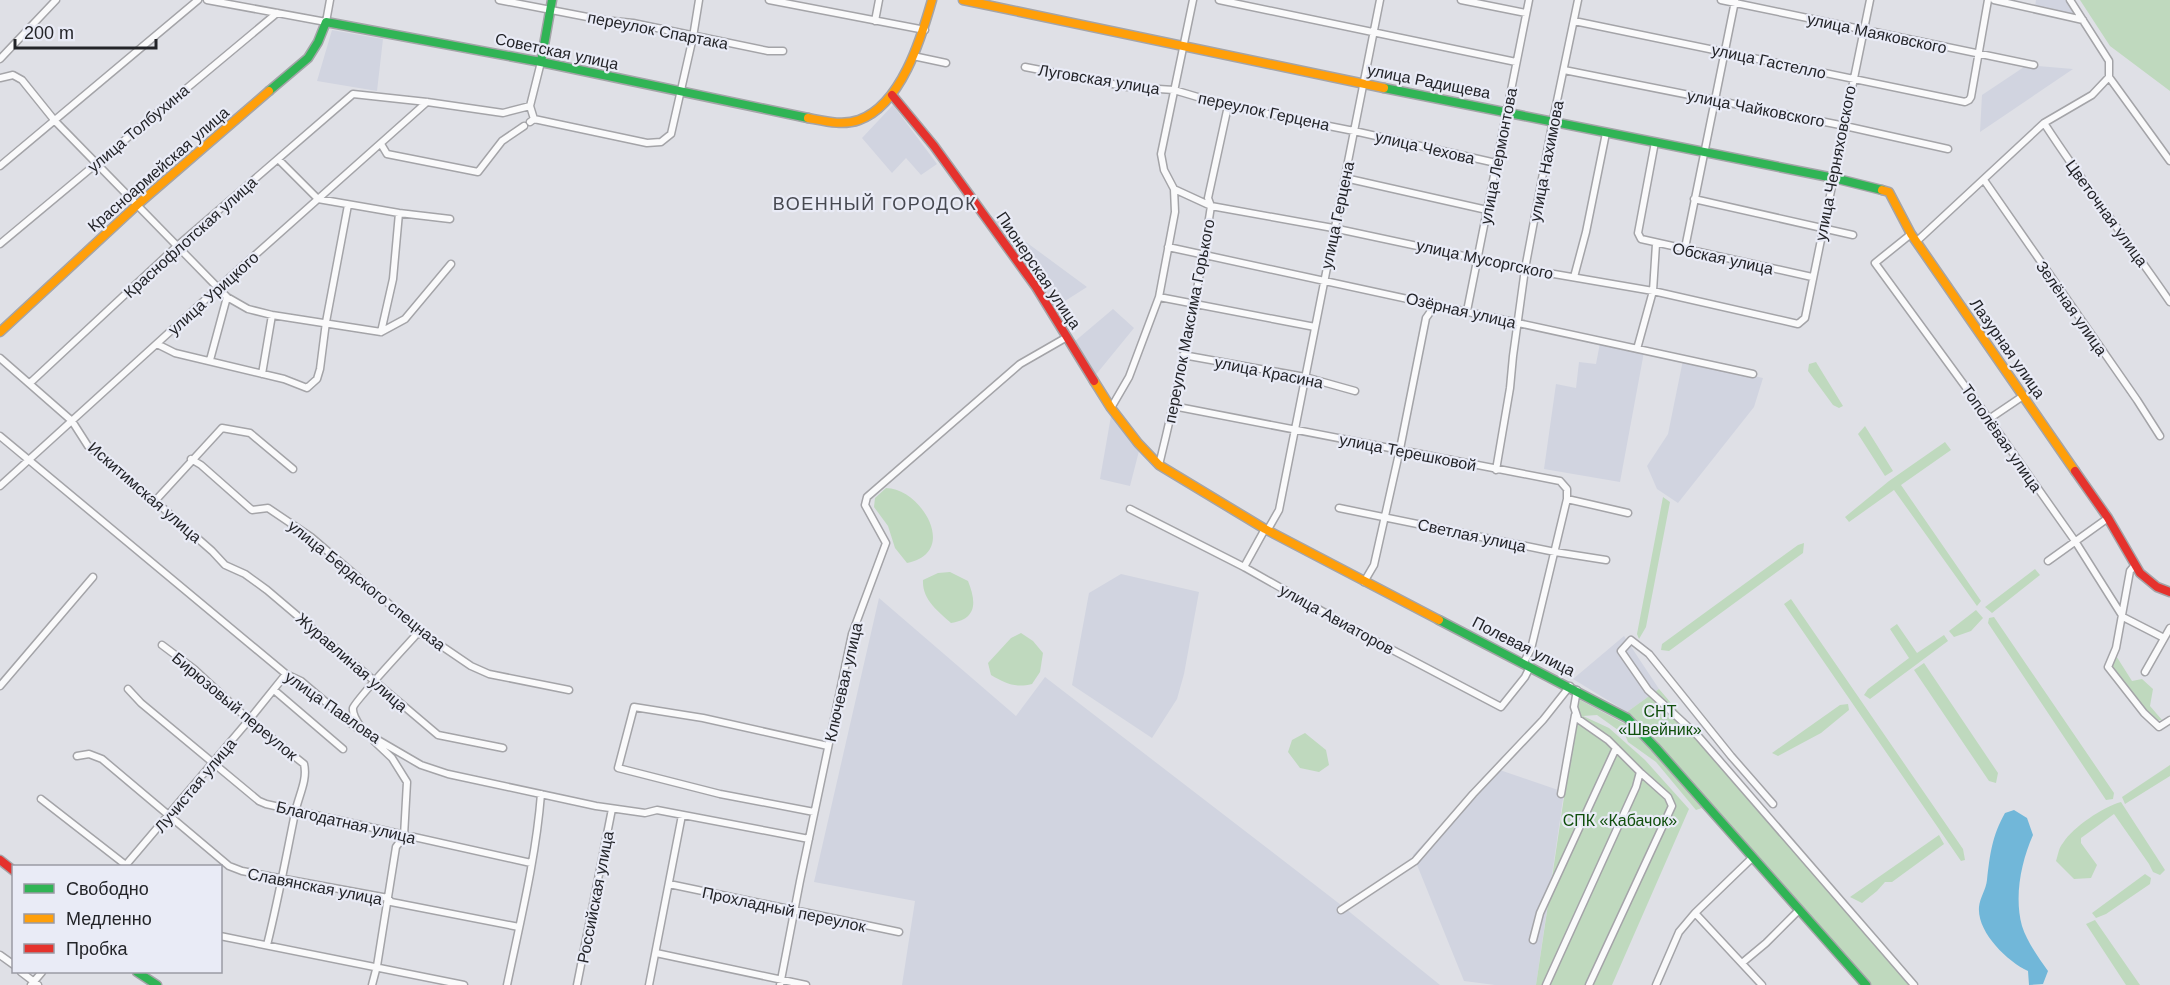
<svg xmlns="http://www.w3.org/2000/svg" width="2170" height="985" font-family="Helvetica,sans-serif">
<style>
.built{fill:#d1d4e0}
.green{fill:#bfd9be}
.water{fill:#71b7d9}
.lines{fill:none;stroke-linecap:round;stroke-linejoin:round}
.street-casing{stroke:#a4a4a8;stroke-width:9}
.fast-casing{stroke:#a4a4a8;stroke-width:11}
.slow-casing{stroke:#a4a4a8;stroke-width:11}
.jam-casing{stroke:#a4a4a8;stroke-width:11}
.street{stroke:#fafafb;stroke-width:6}
.fast{stroke:#30b455;stroke-width:8}
.slow{stroke:#ff9f0a;stroke-width:8}
.jam{stroke:#e5322d;stroke-width:8}
.labels{text-anchor:middle;stroke-width:4.5;stroke-linejoin:round;paint-order:stroke}
.street-label{font-size:16px;fill:#232428;stroke:#e9ebf6}
.park-label{font-size:16px;fill:#104f0c;stroke:#e9ebf6}
.neighbourhood-label{font-size:18px;letter-spacing:1.5px;fill:#464850;stroke:#e9ebf6}
</style>
<rect width="100%" height="100%" fill="#dfe0e6"/>
<path class="built" d="M2036,0h33l8,17 -42,-10z
M332,30l51,9 -6,52 -60,-10z
M2027,65l46,4 -93,63 2,-37z
M893,105l44,59 -16,11 -15,-17 -14,15 -30,-35z
M988,214l99,73 -33,21z
M1113,309l21,19 -40,49 -20,-35z
M1600,343l44,9 -24,130 -76,-13 12,-85 20,4 3,-26 17,2z
M1683,360l80,18 -9,29 -76,96 -21,-14 -10,-23 21,-32z
M1111,416l28,35 -9,35 -30,-7z
M1121,574l78,18 -15,82 -7,25 -25,39 -80,-53 17,-92z
M879,598l137,118 29,-39 296,228 99,80h-538l13,-84 -101,-19z
M1624,636l35,53 -32,23 -54,-33z
M1494,768l70,24 -28,193h-41l-31,-4 -51,-126z"/>
<path class="green" d="M2080,0h90v91l-60,-45z
M1816,362l27,44 -4,2 -6,-3 -25,-34 1,-7z
M1865,426l28,45 -8,5 -27,-42z
M1945,442l6,8 -50,35 80,116 -4,5 -83,-116 -45,32 -4,-5 44,-36z
M886,488c35,0 74,65 21,75l-12,-15 -7,-22 -14,-19 1,-9z
M1663,497l7,5 -24,125 -7,12 -2,-5z
M1804,543l-1,10 -134,98 -8,-1 1,-6 136,-99z
M2035,569l5,6 -48,38 -7,-6z
M950,572l18,9c8,20 10,38 -17,42 -13,-12 -29,-23 -28,-43l15,-7z
M1791,599l172,250 2,11 -4,1 -177,-257z
M1976,610l7,8 -12,13 -17,6 -5,-6z
M1994,617l120,176 -1,6 -7,1 -118,-177 1,-5z
M1897,624l20,29 27,-18 4,6 -78,58 -6,-4 4,-6 41,-31 -19,-29z
M1021,633l12,8 10,12 -3,19 -8,12c-16,4 -26,0 -41,-9l-3,-12 23,-25z
M2110,651h3l19,30 10,-2 11,10 -3,17 12,14 -14,1 -38,-59z
M1924,663l74,110 -2,10 -7,-2 -75,-111z
M1659,689l254,296h-42l-244,-273z
M1580,700l45,24 29,26 48,58 -6,2 -40,-48 -28,-20 -3,-7 -28,-20 -14,1 26,12 36,32 44,49 -77,176h-76l41,-275z
M1848,704l1,6 -28,23 -43,23 -6,-3 68,-48z
M1305,733l21,17 3,15 -10,7 -19,-4 -12,-16 4,-12z
M2170,765v11l-45,28 -3,-7z
M2121,802l44,68 -5,5 -7,-3 -4,-8 -35,-50 -33,24v5l16,22 -6,13 -17,1 -18,-18c2,-6 3,-14 7,-18 10,-16 40,-36 58,-41z
M1939,835l5,9 -52,38h-7l-8,9 -15,12 -12,-6z
M2145,874l6,4 -1,6 -44,30 -10,4 -4,-5z
M2095,920l45,65h-14l-40,-61z"/>
<path class="water" d="M2014,810l13,8 6,17c-12,27 -19,62 -11,91 5,16 17,32 26,45l-5,13 -14,1 -1,-14c-21,-10 -51,-39 -49,-64 1,-10 7,-17 8,-27 3,-26 5,-44 18,-67z"/>
<g class="lines">
<g class="street-casing">
<path id="street" d="M207,0l119,22 4,-22
M499,0l104,20 30,3 135,28h15
M769,0l156,30
M1219,0l297,62
M1461,0l65,13
M1721,0l313,65
M1994,0l89,20
M875,21l4,-21
M1574,21l391,81 4,-2 2,-3 17,-97
M913,56l33,7
M0,59l56,-59
M1025,67l103,20 46,3 54,16 126,25 142,32
M1564,70l281,56 103,23
M2109,77l61,84
M0,78l13,-3 9,5 33,41 172,176 21,12 24,6 109,17
M534,119l113,24 14,-1 10,-8 22,-97 6,-37
M530,122l4,-3 -4,-13 11,-44
M2044,123c40,62 85,119 126,179
M1655,142l-17,91 3,6 171,38
M381,144l6,10 91,18 24,-31 22,-15
M278,159l40,40 81,14 51,6
M0,166l198,-166
M1345,178l142,32
M1984,180l153,220 23,36
M1174,189l37,17 122,22 192,41 128,22 145,33 7,-6 65,-318
M1694,199l159,36
M1911,234l-36,29 114,156 86,122 48,76 41,21
M1916,242l128,-119 48,-28 17,-18v-16l-39,-61
M0,244l277,-231
M1168,247l585,127
M1685,248l50,-247
M1574,277l12,-45 20,-99
M1159,297l156,30
M1467,311l62,-311
M381,332l12,-53 6,-66
M381,332l24,-13 46,-55
M157,344l18,9 109,26 23,9 10,-9 3,-10 6,-47 22,-117
M1637,349l16,-58 3,-47
M1183,355l122,22 50,14
M0,358l72,63 16,25 67,55 57,50 13,14 20,9 22,16 171,145 65,13
M210,360l17,-63
M262,374l10,-59
M30,383l146,-136 177,-153 74,8 76,11 27,-7
M1173,406l387,75 7,8v10l61,14
M1111,408l18,-31 30,-80 16,-85 -1,-23 -10,-19 -3,-16 32,-154
M1989,419l34,-23
M0,436l286,238 15,7 53,45 67,39 27,9 148,32 49,7 12,-3 152,29
M191,459l10,6 51,45 16,-2 43,29 113,97 47,32 18,8 80,16
M1159,465c21,-86 39,-172 52,-259l-3,-8 20,-92
M1496,470l14,-82 3,-32 12,-87 28,-149 25,-120
M0,486l218,-198 209,-186
M155,501l67,-73 28,5 43,36
M1339,508l216,44 51,8
M1130,509l114,58 122,69 135,71 24,-30 5,-10
M1267,531l12,-21 101,-510
M2048,561l60,-43
M2135,565l-5,6 -14,77 -8,19 36,46 15,14 11,-7
M1244,567l21,-38
M1364,582l10,-17 26,-116 26,-131 10,-14
M162,645l32,24 55,51 55,44c4,16 -6,33 -9,49 -9,44 -17,88 -28,132
M1521,662h3l7,-13 36,-150
M2145,672l25,-44
M0,686l93,-109
M128,689l13,14 118,98 7,3 265,59
M274,690l69,59
M1577,690l-3,17 4,12 30,21 32,32 28,25 4,9 -83,179
M363,730c-4,-6 -11,-14 -10,-22 1,-6 54,-63 63,-73l6,-2
M77,756l12,-2 13,5 127,107 13,5 146,27 3,4 128,25
M1561,794l14,-79
M41,799l86,67
M1773,804l-42,-48 -82,-102 -18,-14 -10,11 27,39 50,46 216,249
M814,812l-94,-18 -102,-26 16,-61 69,11 125,28
M125,866l124,-146 37,-46
M669,884l230,48
M1341,910l74,-49 58,-67 70,-74 27,-34
M1695,913l67,72
M220,936l244,49
M1533,940l7,-27 76,-165
M656,953l150,32
M0,955l14,10
M1742,963l24,-20 33,-33
M21,972l17,13
M31,985l11,-13
M372,985l5,-19 19,-119 8,-11 3,-54 -15,-24 -18,-17
M507,985c13,-63 29,-127 34,-191
M577,985l35,-176
M649,985l33,-170
M780,985l20,-104 52,-247 34,-91 -21,-38 2,-8 153,-133 47,-27
M1546,985l90,-198 4,-15
M1656,985l23,-53 16,-19 57,-55"/>
</g>
<g class="fast-casing">
<path id="fast" d="M541,62l11,-62
M1384,88l450,90 48,12
M269,91l39,-33 10,-16 8,-20 215,40 267,56
M1439,620l188,98 28,29 211,238
M137,972l20,13"/>
</g>
<g class="slow-casing">
<path id="slow" d="M963,0l421,88
M808,118c16,3 35,8 51,2 42,-15 62,-81 73,-120
M1882,190l7,2 22,42 164,237
M0,332l137,-127 132,-114
M1094,381l17,27 27,35 21,22 106,64 174,91"/>
</g>
<g class="jam-casing">
<path id="jam" d="M892,95l42,51 102,141 58,94
M2075,471l33,47 32,55 17,14 13,5
M0,860l14,11"/>
</g>
<use href="#street" class="street"/>
<use href="#fast" class="fast"/>
<use href="#slow" class="slow"/>
<use href="#jam" class="jam"/>
</g>
<g class="labels">
<g class="street-label">
<text transform="translate(658 30) rotate(11)" y="6">переулок Спартака</text>
<text transform="translate(1877 33) rotate(12)" y="6">улица Маяковского</text>
<text transform="translate(557 51) rotate(12)" y="6">Советская улица</text>
<text transform="translate(1769 61) rotate(12)" y="6">улица Гастелло</text>
<text transform="translate(1099 79) rotate(9)" y="6">Луговская улица</text>
<text transform="translate(1429 81) rotate(11)" y="6">улица Радищева</text>
<text transform="translate(1756 108) rotate(11)" y="6">улица Чайковского</text>
<text transform="translate(1264 111) rotate(12)" y="6">переулок Герцена</text>
<text transform="translate(138 128) rotate(-40)" y="6">улица Толбухина</text>
<text transform="translate(1425 147) rotate(13)" y="6">улица Чехова</text>
<text transform="translate(1498 156) rotate(-79)" y="6">улица Лермонтова</text>
<text transform="translate(1546 161) rotate(-79)" y="6">улица Нахимова</text>
<text transform="translate(1835 163) rotate(-79)" y="6">улица Черняховского</text>
<text transform="translate(158 169) rotate(-41)" y="6">Красноармейская улица</text>
<text transform="translate(2107 213) rotate(54)" y="6">Цветочная улица</text>
<text transform="translate(1337 215) rotate(-78)" y="6">улица Герцена</text>
<text transform="translate(190 237) rotate(-42)" y="6">Краснофлотская улица</text>
<text transform="translate(1723 258) rotate(12)" y="6">Обская улица</text>
<text transform="translate(1485 259) rotate(12)" y="6">улица Мусоргского</text>
<text transform="translate(1039 270) rotate(56)" y="6">Пионерская улица</text>
<text transform="translate(213 293) rotate(-42)" y="6">улица Урицкого</text>
<text transform="translate(2072 308) rotate(55)" y="6">Зелёная улица</text>
<text transform="translate(1461 310) rotate(13)" y="6">Озёрная улица</text>
<text transform="translate(1189 321) rotate(-79)" y="6">переулок Максима Горького</text>
<text transform="translate(2008 348) rotate(55)" y="6">Лазурная улица</text>
<text transform="translate(1269 372) rotate(11)" y="6">улица Красина</text>
<text transform="translate(2002 438) rotate(55)" y="6">Тополёвая улица</text>
<text transform="translate(1408 452) rotate(11)" y="6">улица Терешковой</text>
<text transform="translate(145 492) rotate(41)" y="6">Искитимская улица</text>
<text transform="translate(1472 535) rotate(12)" y="6">Светлая улица</text>
<text transform="translate(367 585) rotate(39)" y="6">улица Бердского спецназа</text>
<text transform="translate(1337 619) rotate(29)" y="6">улица Авиаторов</text>
<text transform="translate(1524 646) rotate(27)" y="6">Полевая улица</text>
<text transform="translate(352 662) rotate(41)" y="6">Журавлиная улица</text>
<text transform="translate(843 682) rotate(-77)" y="6">Ключевая улица</text>
<text transform="translate(235 706) rotate(40)" y="6">Бирюзовый переулок</text>
<text transform="translate(333 707) rotate(35)" y="6">улица Павлова</text>
<text transform="translate(195 785) rotate(-50)" y="6">Лучистая улица</text>
<text transform="translate(346 822) rotate(13)" y="6">Благодатная улица</text>
<text transform="translate(315 886) rotate(11)" y="6">Славянская улица</text>
<text transform="translate(595 897) rotate(-79)" y="6">Российская улица</text>
<text transform="translate(784 909) rotate(12)" y="6">Прохладный переулок</text>
</g>
<g class="park-label">
<text x="1660" y="717">СНТ<tspan x="1660" dy="18">«Швейник»</tspan></text>
<text x="1620" y="826">СПК «Кабачок»</text>
</g>
<g class="neighbourhood-label">
<text x="875" y="210">ВОЕННЫЙ ГОРОДОК</text>
</g>
</g>
<rect x="12" y="865" width="210" height="108" fill="#e9ebf6" stroke="#9a9ba4" stroke-width="1.5"/>
<rect x="24" y="884" width="30" height="9" fill="#30b455" stroke="#9a9ba4" stroke-width="1.5"/>
<text x="66" y="895" font-size="18" fill="#232428">Свободно</text>
<rect x="24" y="914" width="30" height="9" fill="#ff9f0a" stroke="#9a9ba4" stroke-width="1.5"/>
<text x="66" y="925" font-size="18" fill="#232428">Медленно</text>
<rect x="24" y="944" width="30" height="9" fill="#e5322d" stroke="#9a9ba4" stroke-width="1.5"/>
<text x="66" y="955" font-size="18" fill="#232428">Пробка</text>
<path d="M15 39v9h141v-9" fill="none" stroke="#232428" stroke-width="3"/>
<text x="24" y="39" font-size="18" fill="#232428" stroke="#e9ebf6" stroke-width="4.5" paint-order="stroke">200 m</text>
</svg>
